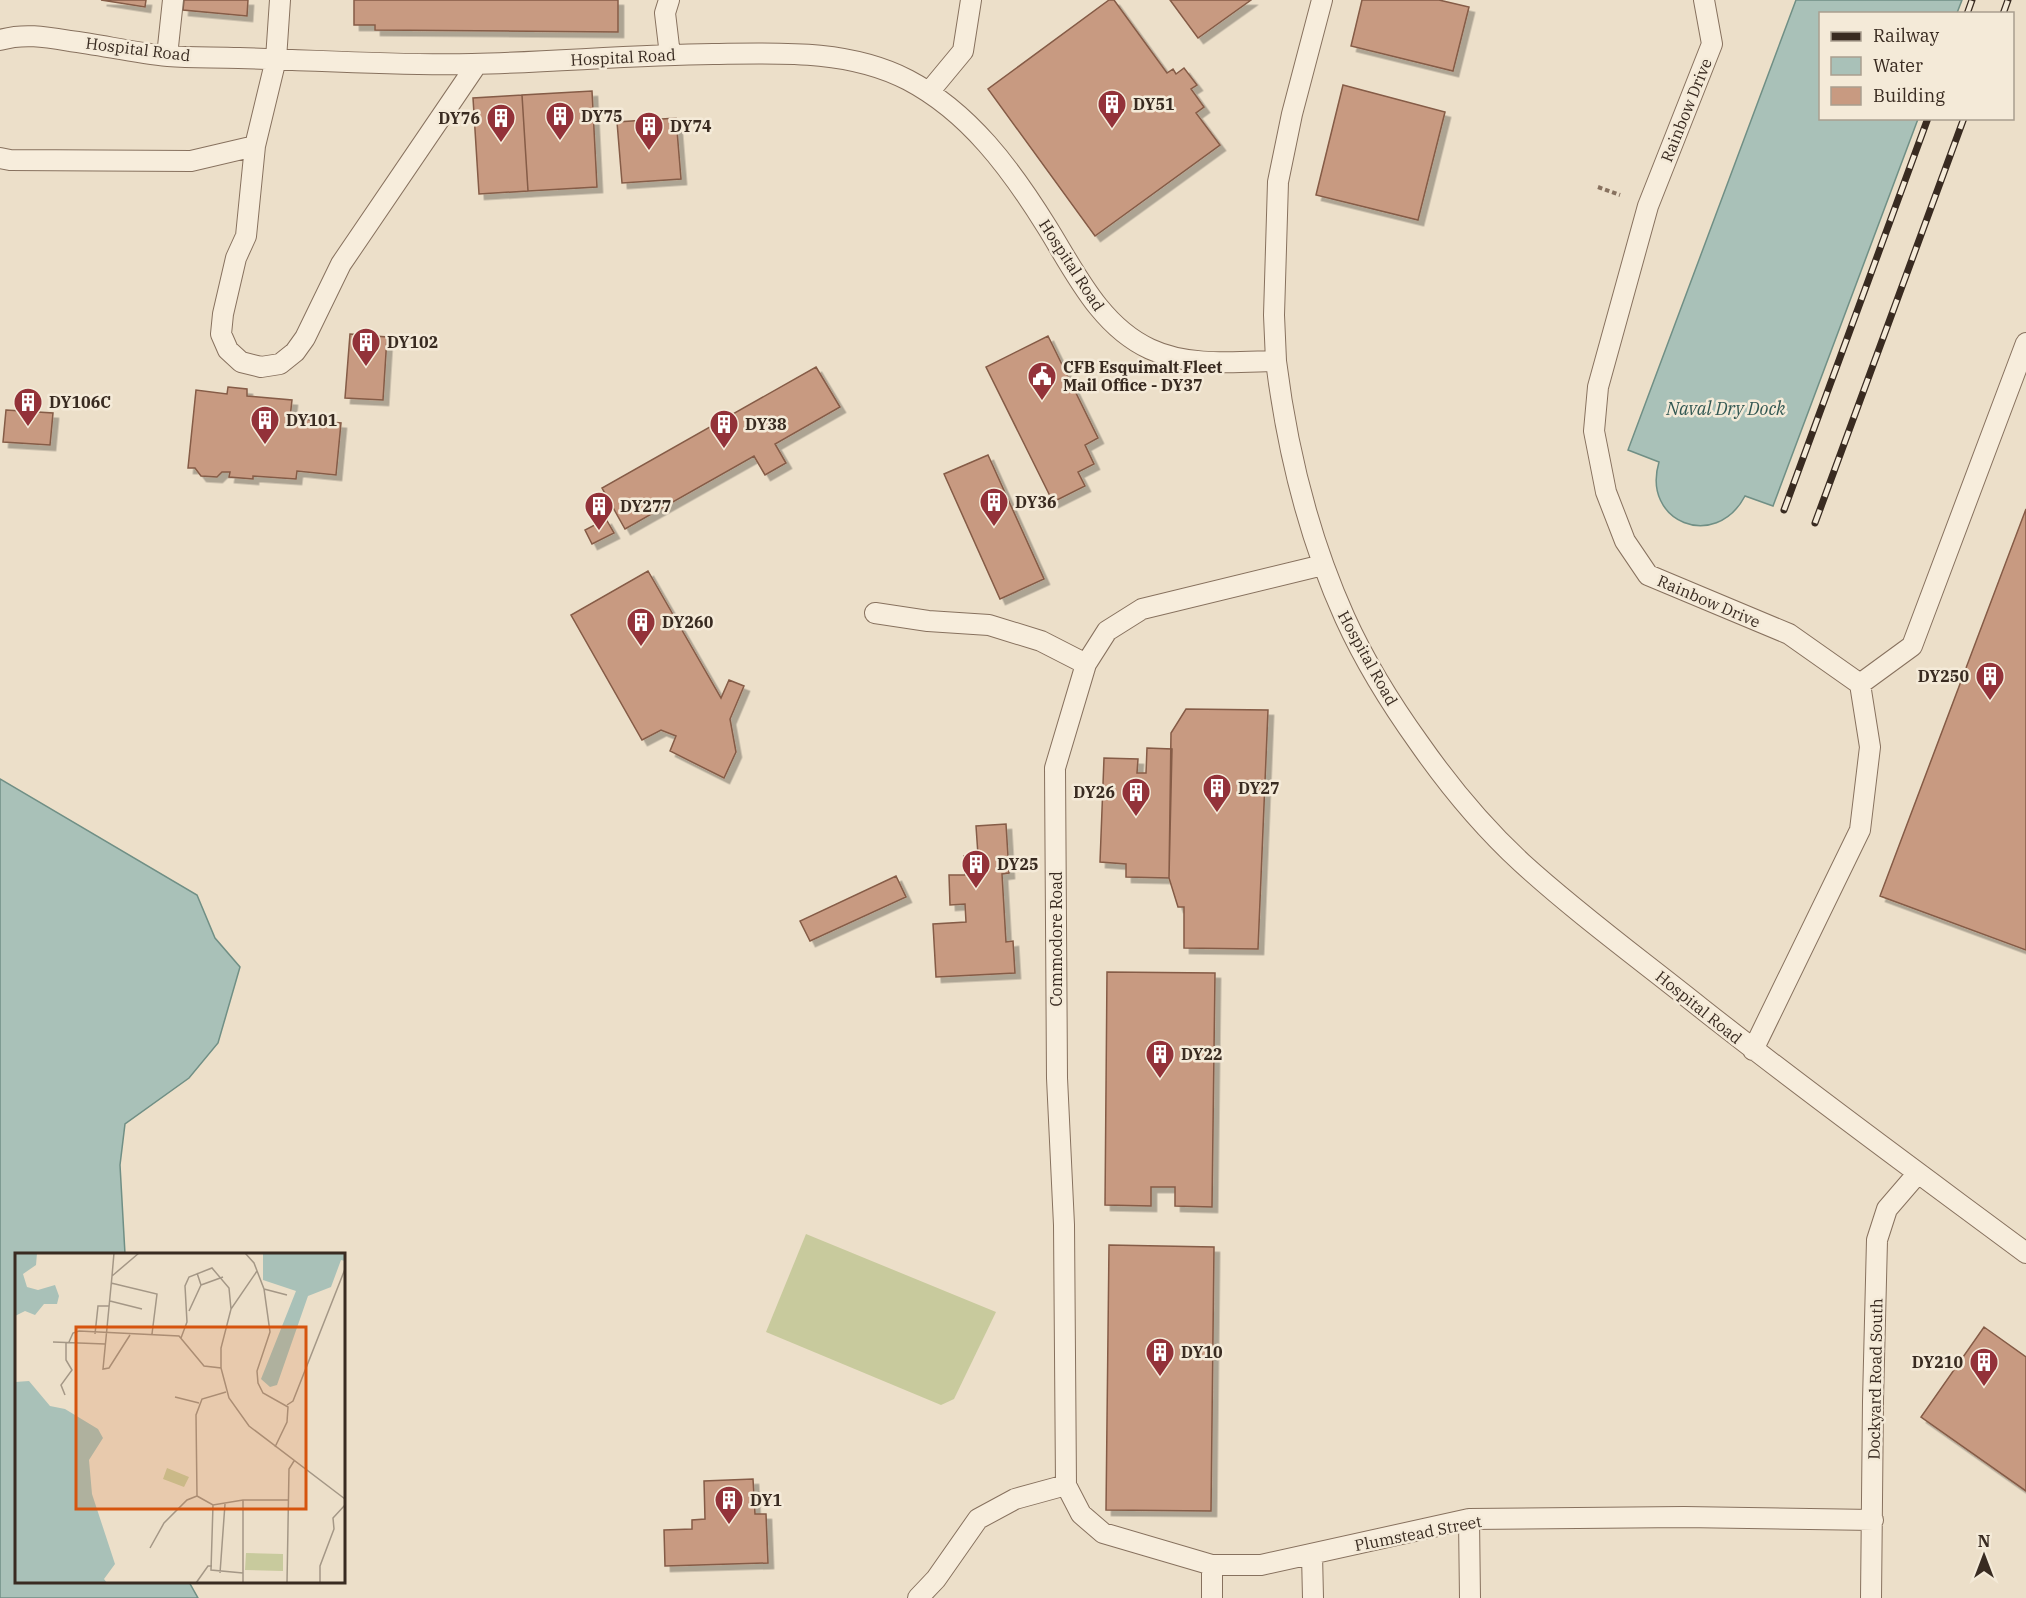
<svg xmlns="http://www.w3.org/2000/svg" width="2026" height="1598" font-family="'IBM Plex Serif',serif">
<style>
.pitch{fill:#c8ca9d}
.water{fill:#a9c1b8;stroke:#708f85;stroke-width:1.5}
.building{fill:#c89a81;stroke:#855b46;stroke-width:1.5;filter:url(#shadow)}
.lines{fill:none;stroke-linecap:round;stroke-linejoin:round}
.lane-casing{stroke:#87715e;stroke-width:22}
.path{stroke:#87715e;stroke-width:4;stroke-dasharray:4.5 3;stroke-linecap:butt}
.lane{stroke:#f7eddc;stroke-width:20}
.rail-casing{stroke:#392b21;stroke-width:7}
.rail{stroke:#f4ead8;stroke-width:4.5;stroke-dasharray:14;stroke-linecap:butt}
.labels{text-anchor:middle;stroke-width:5;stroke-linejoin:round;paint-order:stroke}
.street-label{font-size:16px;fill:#392b21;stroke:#f4ead8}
.poi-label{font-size:16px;font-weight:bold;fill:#392b21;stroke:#f4ead8;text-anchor:start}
.water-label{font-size:18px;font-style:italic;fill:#315752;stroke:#f4ead8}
.inset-road{fill:none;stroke:#a49786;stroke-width:1.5}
.view{fill:#d6540e;fill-opacity:0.15;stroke:#d6540e;stroke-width:3}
.inset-edge{fill:none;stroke:#392b21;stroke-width:3}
</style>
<defs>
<filter id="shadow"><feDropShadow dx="5.5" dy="5.5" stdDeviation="0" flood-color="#0004"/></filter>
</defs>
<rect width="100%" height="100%" fill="#ecdfc9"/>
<path class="pitch" d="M806,1234l190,78 -42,87 -13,6 -175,-73z"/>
<path class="water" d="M1796,0h166l-5,13 -137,1v104l98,1 -145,387 -28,-10c-30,56 -104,26 -86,-34l-31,-12z
M0,779l197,116 18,43 25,29 -22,76 -29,35 -64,46 -5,41 5,89h-109v328h173l9,16h-198z"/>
<path class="building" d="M101,0h45l-1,7z
M184,0h64l-1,16 -64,-6z
M354,0h264v32l-243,-2v-5h-21z
M1109,0h5l53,73 6,-4 3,5 8,-6 13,17 -6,4 13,18 -8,6 24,32 -125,91 -107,-147z
M1170,0h81l-53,38z
M1362,0h77l30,7 -16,64 -102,-25z
M1343,85l102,27 -27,108 -102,-25z
M592,91l5,96 -69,4 -6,-96z
M522,95l6,96 -49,3 -6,-96z
M676,118l5,61 -59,4 -5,-61z
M350,334l37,3 -4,63 -38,-2z
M1048,336l50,102 -13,7 9,19 -16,8 7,14 -32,16 -67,-135z
M816,367l24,40 -65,37 11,19 -21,12 -11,-19 -129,73 -23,-41z
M228,387l19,2v7l45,4 -2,18h2l49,5 -5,52 -39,-4 -1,8 -43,-3v3l-24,-2 1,-5h-8l-5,5 -16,-1 -6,-8h-7l8,-78 31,4z
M6,410l47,3 -3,32 -47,-3z
M988,455l56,124 -44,20 -56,-125z
M2026,509v441l-146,-54z
M606,519l8,14 -22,11 -7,-14z
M648,571l73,127 8,-18 15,6 -14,33 6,33 -12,26 -54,-27 6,-15 -15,-6 -19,10 -71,-125z
M1186,709l82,1 -10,239 -74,-1v-41h-6l-9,-29 2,-145z
M1147,748l25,1 -3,129 -43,-1v-13l-26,-2 4,-104 34,1 -1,14h9z
M1006,824l3,49 -7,1 4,68 7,-1 2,32 -79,4 -3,-53 33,-2 -1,-18 -15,1 -1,-30h16l-1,-19 14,-1 -2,-29z
M896,876l10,21 -96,44 -10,-20z
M1107,972l108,1 -3,234 -37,-1v-19h-24v19l-46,-1z
M1109,1245l105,2 -3,264 -105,-1z
M1984,1327l42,30v134l-105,-74z
M753,1479l2,35h11l2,49 -103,3 -1,-36 28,-1v-9l13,-1 -1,-38z"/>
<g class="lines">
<g class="lane-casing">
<path id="lane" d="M280,0l-4,59 -21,87 -9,90 -10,22 -13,56 -2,20 7,16 13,12 20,5 19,-3 15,-12 10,-14 36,-74 136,-200
M669,0l-4,13 5,42
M1704,0l8,44 -64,162 -50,181 -4,44 12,61 19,49 23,34 141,59 71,50 10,63 -10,83 -107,220
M0,40c24,-7 46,-3 70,1 32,4 65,12 98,15 23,2 47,1 71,2 77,2 155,8 233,6 81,-2 161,-9 241,-10 64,-1 136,-5 195,26 61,32 103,89 139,147 28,45 53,99 103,122 38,18 85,13 126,12 11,88 32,175 69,257 20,44 46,86 74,125 30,43 64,84 103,120 56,51 119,97 179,145 106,84 216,164 325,245
M167,56l6,-56
M929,92l34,-41 8,-51
M0,158l10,2 181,1 64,-15
M1276,361l-2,-46 4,-133 14,-68 30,-114
M1323,565l-181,44 -35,22 -21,33 -31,104 2,310 7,147 2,260 15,29 22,19 109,32h49l208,-46 215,-2 189,3
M875,613l53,8 61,4 52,16 45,23
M1860,684l52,-38 114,-303
M1469,1519l1,79
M1312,1554l1,44
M1212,1565v33
M918,1598l18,-19 42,-60 37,-20 51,-14
M1871,1598l2,-197 4,-161 10,-31 31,-36"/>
</g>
<path class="path" d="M1598,187l22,8"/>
<use href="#lane" class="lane"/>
<g class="rail-casing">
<path id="rail" d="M1967,14l5,-14
M2003,14l5,-14
M1784,510l144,-392
M1815,523l149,-405"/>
</g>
<use href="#rail" class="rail"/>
</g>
<defs>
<g id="building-pin" transform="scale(1.5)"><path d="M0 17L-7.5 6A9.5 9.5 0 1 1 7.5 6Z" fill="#933239" stroke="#f4ead8"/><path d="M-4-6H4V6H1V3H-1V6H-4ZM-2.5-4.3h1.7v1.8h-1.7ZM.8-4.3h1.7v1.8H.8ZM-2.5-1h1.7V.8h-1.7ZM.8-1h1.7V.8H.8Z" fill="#fff"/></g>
<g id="civic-pin" transform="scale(1.5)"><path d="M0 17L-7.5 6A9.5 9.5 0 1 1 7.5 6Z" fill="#933239" stroke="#f4ead8"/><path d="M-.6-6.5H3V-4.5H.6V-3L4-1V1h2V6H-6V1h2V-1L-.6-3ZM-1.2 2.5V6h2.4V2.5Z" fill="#fff"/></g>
</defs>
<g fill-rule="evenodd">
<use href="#building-pin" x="1112" y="104"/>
<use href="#building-pin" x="560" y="116"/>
<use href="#building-pin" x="501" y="118"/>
<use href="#building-pin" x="649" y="126"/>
<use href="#building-pin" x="366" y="342"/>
<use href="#civic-pin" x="1042" y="376"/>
<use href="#building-pin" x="28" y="402"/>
<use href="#building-pin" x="265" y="420"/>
<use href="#building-pin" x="724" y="424"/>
<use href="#building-pin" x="994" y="502"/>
<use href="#building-pin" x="599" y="506"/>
<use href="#building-pin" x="641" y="622"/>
<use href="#building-pin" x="1990" y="676"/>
<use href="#building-pin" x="1217" y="788"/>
<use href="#building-pin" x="1136" y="792"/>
<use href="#building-pin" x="976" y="864"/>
<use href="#building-pin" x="1160" y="1054"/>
<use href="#building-pin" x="1160" y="1352"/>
<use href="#building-pin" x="1984" y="1362"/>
<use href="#building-pin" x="729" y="1500"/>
</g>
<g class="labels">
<g class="street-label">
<text transform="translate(138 49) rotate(7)" y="6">Hospital Road</text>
<text transform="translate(623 57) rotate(-3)" y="6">Hospital Road</text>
<text transform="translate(1686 110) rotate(-68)" y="6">Rainbow Drive</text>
<text transform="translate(1072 265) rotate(57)" y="6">Hospital Road</text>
<text transform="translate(1709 601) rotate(23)" y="6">Rainbow Drive</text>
<text transform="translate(1368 658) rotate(61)" y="6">Hospital Road</text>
<text transform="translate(1056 939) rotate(-90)" y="6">Commodore Road</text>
<text transform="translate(1699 1007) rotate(39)" y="6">Hospital Road</text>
<text transform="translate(1875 1379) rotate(-89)" y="6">Dockyard Road South</text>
<text transform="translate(1418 1533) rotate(-11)" y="6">Plumstead Street</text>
</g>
<g class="poi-label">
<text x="1133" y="110">DY51</text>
<text x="581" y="122">DY75</text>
<text x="480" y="124" text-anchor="end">DY76</text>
<text x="670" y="132">DY74</text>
<text x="387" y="348">DY102</text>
<text x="1063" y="373">CFB Esquimalt Fleet<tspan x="1063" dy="18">Mail Office - DY37</tspan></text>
<text x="49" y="408">DY106C</text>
<text x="286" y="426">DY101</text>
<text x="745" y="430">DY38</text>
<text x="1015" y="508">DY36</text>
<text x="620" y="512">DY277</text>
<text x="662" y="628">DY260</text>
<text x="1969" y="682" text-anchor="end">DY250</text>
<text x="1238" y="794">DY27</text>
<text x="1115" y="798" text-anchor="end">DY26</text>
<text x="997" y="870">DY25</text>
<text x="1181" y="1060">DY22</text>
<text x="1181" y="1358">DY10</text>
<text x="1963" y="1368" text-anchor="end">DY210</text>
<text x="750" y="1506">DY1</text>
</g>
<g class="water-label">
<text x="1726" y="415">Naval Dry Dock</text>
</g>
</g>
<g transform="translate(15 1253)">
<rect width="330" height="330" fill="#ecdfc9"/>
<path d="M152,215l22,9 -5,10 -21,-8zM231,300l37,1v17l-38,-1z" fill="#c8ca9d"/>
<path d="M0,0h22l-1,12 -13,9 4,13 11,3 17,-5 4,11 -2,8h-13l-9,11 -10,-4 -10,5zM248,0h82v8l-4,-1 -10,27 -23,9 -31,89 -7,2 -9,-8 35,-88 -33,-11zM14,128l21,25 15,3 33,20 5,9 -14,22 3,34 23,70 -11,15 3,4h-92v-201z" fill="#a9c1b8"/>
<path class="inset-road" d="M230,0l9,10 10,26 6,43 -13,39 1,12 5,10 25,14 -1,15 -12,25M97,23l2,-23M96,30l46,11 -5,40M186,32l22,-8M249,36l23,6M95,48l32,8M174,58l12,-26 -4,-12M80,81l3,-28h11M115,82l-21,33 -6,1 9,-93 27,-23M166,85l6,-16 -2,-36 4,-9 23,-9 17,20 2,21M38,89l52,2M54,89l4,-9 6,-2 100,5 25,30 17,2 8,30 20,28 96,73M206,115v-20l10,-39 26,-38M50,142l-4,-10 11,-15 -6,-10v-18M160,144l24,6M272,152l6,-4 52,-132M182,243l-1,-81 6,-16 24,-7M182,243l16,9 30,-5h46M228,247v83M198,252l-2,65 32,3M135,295l14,-25 23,-23 10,-4M205,320l5,-69M181,330l12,-17h4M272,330l2,-114 5,-8M305,330v-17l14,-37 -1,-11 12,-13"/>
<path class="view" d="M61,74h230v182h-230z"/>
<rect width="330" height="330" class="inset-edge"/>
</g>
<rect x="1819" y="12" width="195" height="108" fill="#f4ead8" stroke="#a99e8f" stroke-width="1.5"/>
<rect x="1831" y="32" width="30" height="9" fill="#392b21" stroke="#a99e8f" stroke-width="1.5"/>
<text x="1873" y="42" font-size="18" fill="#392b21">Railway</text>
<rect x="1831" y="57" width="30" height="18" fill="#a9c1b8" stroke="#a99e8f" stroke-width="1.5"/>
<text x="1873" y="72" font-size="18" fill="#392b21">Water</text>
<rect x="1831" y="87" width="30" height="18" fill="#c89a81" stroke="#a99e8f" stroke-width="1.5"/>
<text x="1873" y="102" font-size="18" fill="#392b21">Building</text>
<g transform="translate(1984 1556)" stroke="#f4ead8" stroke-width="4.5" paint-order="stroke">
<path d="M0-4.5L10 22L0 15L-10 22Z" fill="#392b21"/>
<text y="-9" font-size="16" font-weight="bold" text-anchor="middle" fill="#392b21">N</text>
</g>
</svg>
